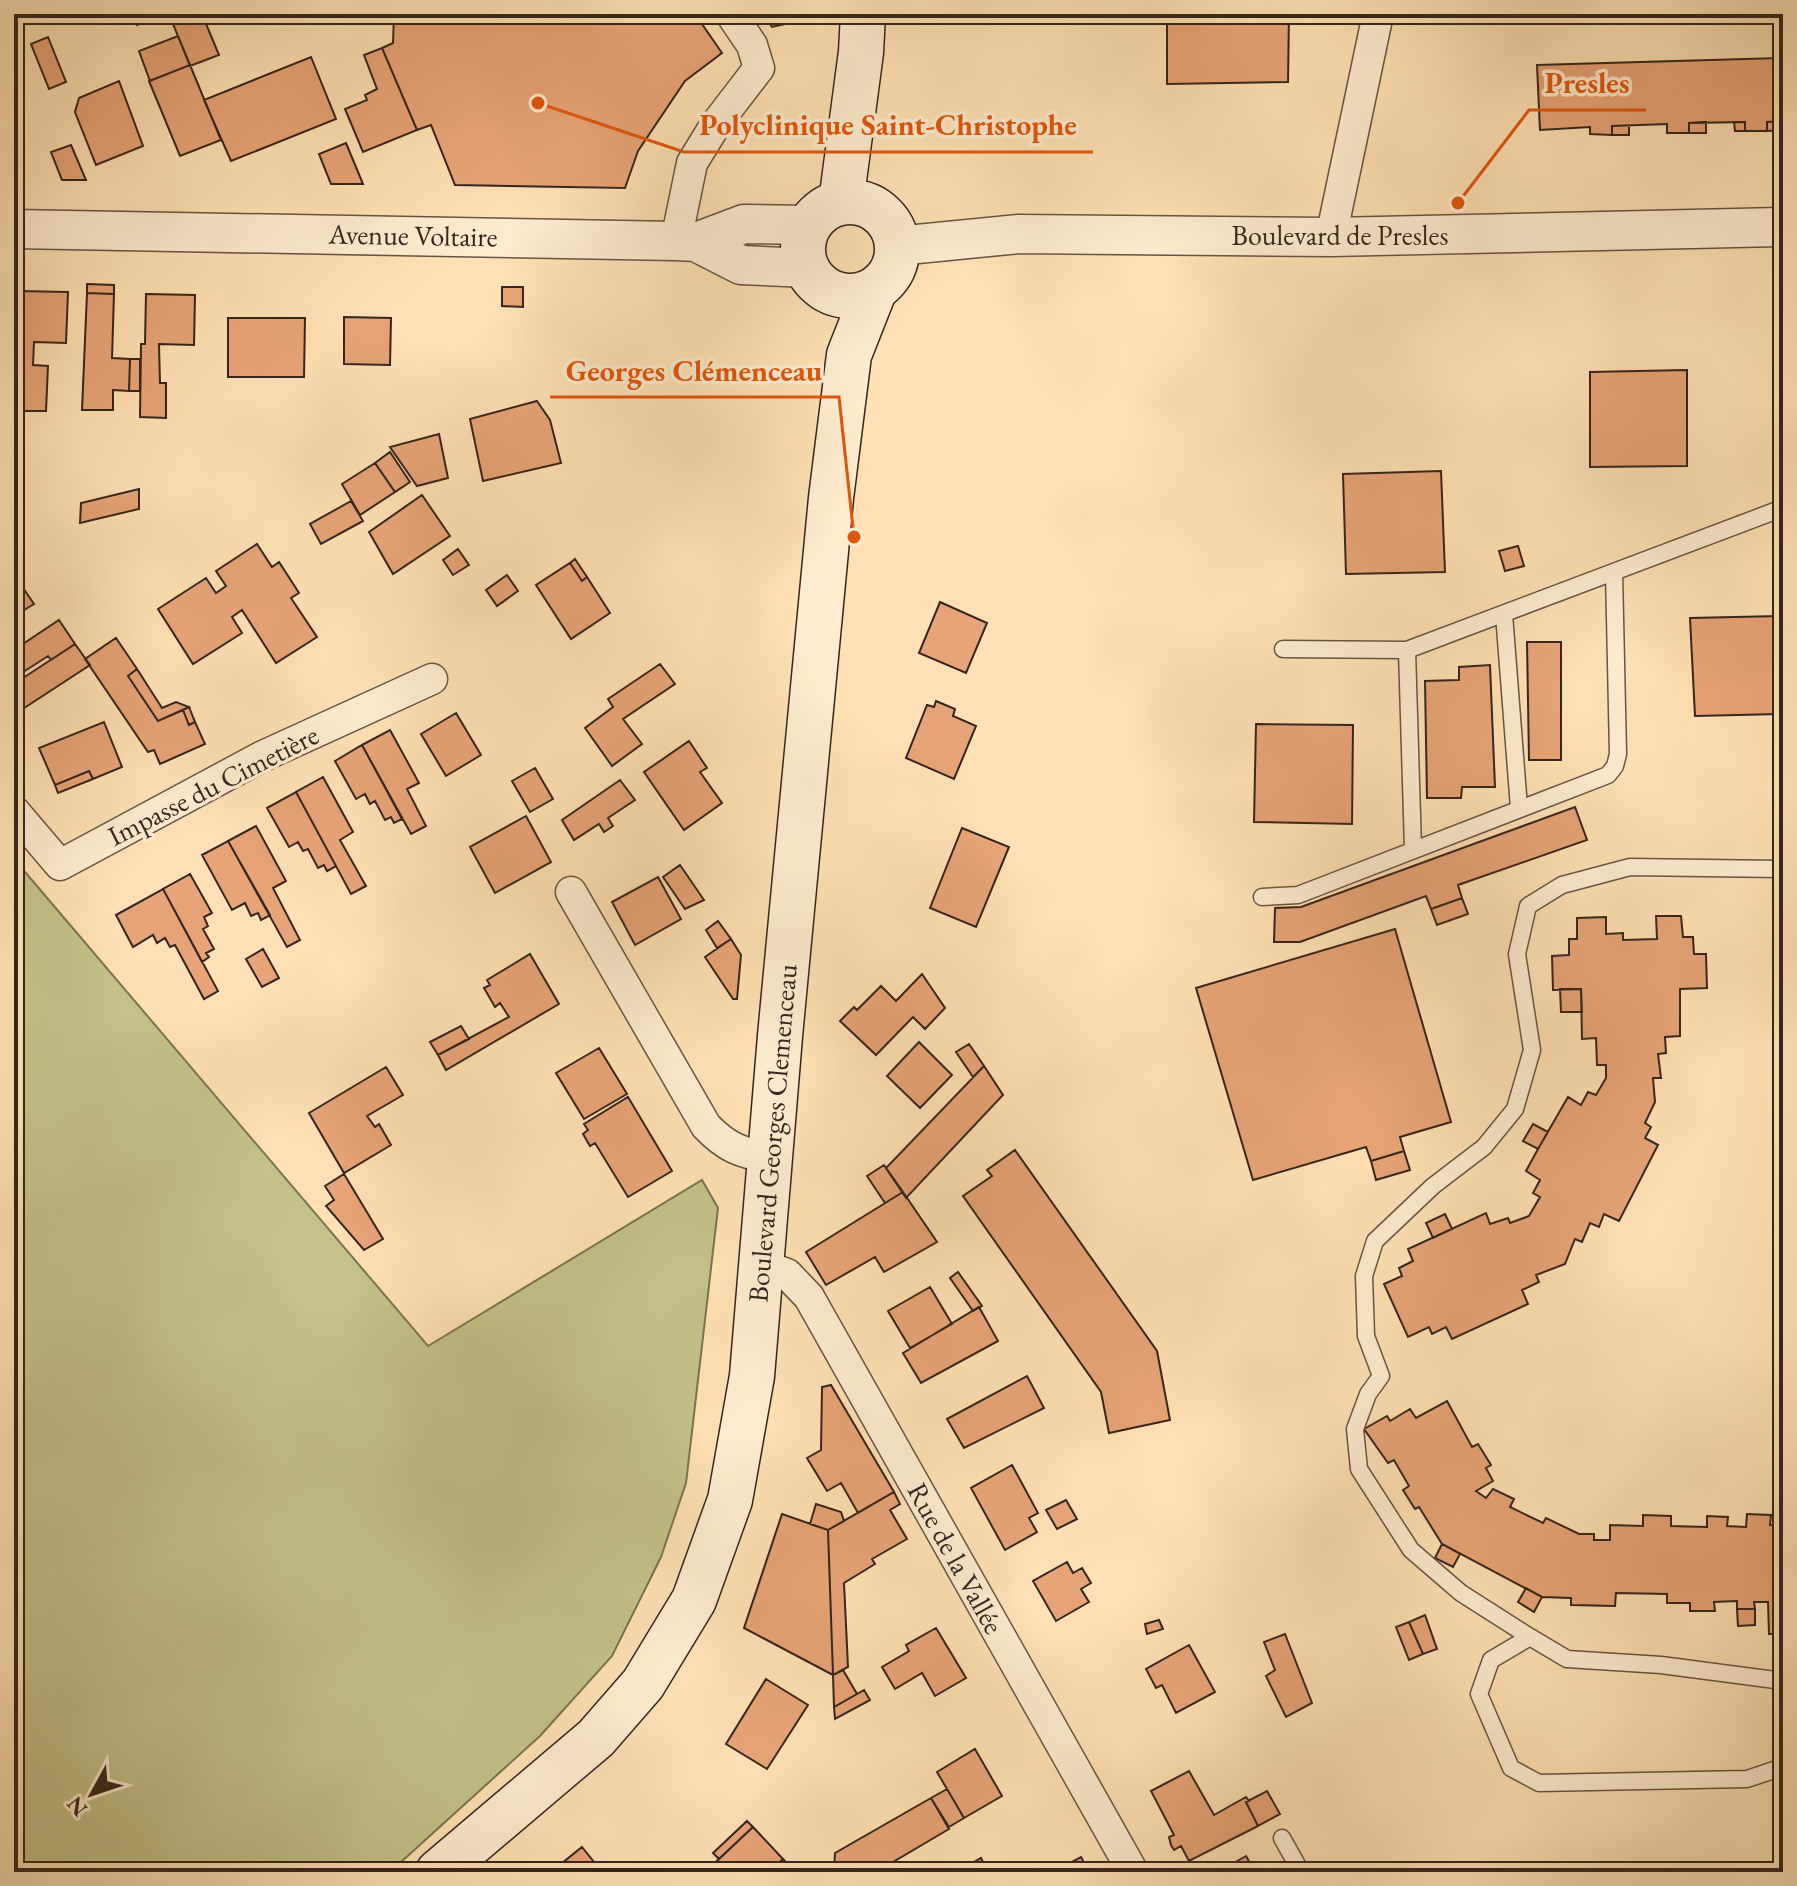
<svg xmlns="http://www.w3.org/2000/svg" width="1797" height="1886" font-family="'EB Garamond',serif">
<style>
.green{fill:#c5c18a;stroke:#7c7354;stroke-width:2}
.building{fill:#e7a478;stroke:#34251d;stroke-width:2}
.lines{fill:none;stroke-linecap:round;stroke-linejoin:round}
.service-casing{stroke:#675443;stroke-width:19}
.minor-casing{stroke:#675443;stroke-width:33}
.tertiary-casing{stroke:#675443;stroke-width:41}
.secondary-casing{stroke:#34251d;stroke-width:47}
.service{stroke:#ffeccf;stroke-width:16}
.minor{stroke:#ffeccf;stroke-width:30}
.tertiary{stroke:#ffeccf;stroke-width:38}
.secondary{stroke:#ffeccf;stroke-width:44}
.labels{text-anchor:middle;stroke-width:7;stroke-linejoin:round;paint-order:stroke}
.street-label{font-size:28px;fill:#34251d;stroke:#ffeccf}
.leader{fill:none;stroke:#df560d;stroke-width:3}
.callout-dot{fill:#df560d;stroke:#ffeccf;stroke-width:3}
.callout-label{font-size:30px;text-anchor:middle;font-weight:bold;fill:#df560d;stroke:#ffeccf;stroke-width:7;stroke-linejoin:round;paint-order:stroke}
</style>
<rect width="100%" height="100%" fill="#ffe1b5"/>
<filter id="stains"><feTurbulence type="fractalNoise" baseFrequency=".0025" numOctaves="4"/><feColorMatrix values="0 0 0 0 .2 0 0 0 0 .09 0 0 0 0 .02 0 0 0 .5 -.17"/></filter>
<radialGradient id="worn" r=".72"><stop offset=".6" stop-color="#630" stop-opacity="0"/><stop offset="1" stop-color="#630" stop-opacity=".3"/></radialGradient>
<path class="green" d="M14,859l414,487 274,-166 16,28 -32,275 -25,74 -49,99 -72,80 -150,136h-376z"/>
<path class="building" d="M133,14h32l-28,11z
M169,14h37l2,4 -4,1 15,36 -29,11z
M394,14l71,1 5,5h19l6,-4 29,2v-4h171l27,39 -37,28 -47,70 -13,37 -170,-3 -24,-60 -14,5 -35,-82 11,-5z
M438,14h86v4l-29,-2 -6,4h-19l-5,-5z
M763,14h50v4l-41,9z
M1167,14h122l-1,68 -121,2z
M178,36l12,29 -40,16 -11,-30z
M48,37l18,45 -17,7 -18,-45z
M382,48l35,82 -54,22 -18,-43 22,-9 -2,-5 12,-6 -13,-34z
M311,57l25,62 -105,42 -27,-61z
M1783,58v63l-16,1v9h-22v-9l-56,1v10h-22v-9l-55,2v9l-22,-1v-7l-50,3 -3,-65z
M190,65l31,75 -41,16 -31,-75z
M119,81l24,65 -47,19 -21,-53 4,-14z
M1783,121v9l-16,1v-9z
M1706,122v11h-17v-10z
M1734,122h11v9h-10z
M1612,126h17v9h-17z
M346,143l17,41h-32l-12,-30z
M71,145l15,35h-24l-11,-28z
M87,284l27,1v9l-27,-1z
M502,287h21v20l-21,-1z
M18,291l50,1 -2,51 -32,-1 -1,23 15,1 -2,45h-32z
M87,293l27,1 -2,64 18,1 -1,32 -16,-1v20h-31z
M146,294l49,1 -1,50 -35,-1 1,39h6v35l-26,-1 1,-73h4z
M344,317l47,1 -1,47 -46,-1z
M228,318h77l-1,59h-76z
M130,359h10v32h-11z
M1687,370v96l-97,1v-95z
M537,401l13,19 11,43 -78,18 -13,-62z
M439,434l9,44 -31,8 -27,-39z
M390,452l20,30 -15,10 -20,-29z
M375,463l20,29 -35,23 -18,-31z
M1441,471l4,101 -99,2 -3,-100z
M139,489v20l-59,14 1,-20z
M422,495l28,41 -57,38 -24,-42z
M351,501l12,20 -42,23 -11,-20z
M257,544l15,23 7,-5 20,31 -8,5 26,39 -41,26 -34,-53 -10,7 10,16 -49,31 -35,-55 48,-31 10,15 10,-7 -10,-15z
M1518,546l6,20 -19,5 -6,-20z
M458,549l11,16 -16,10 -10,-15z
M575,559l12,18 -5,4 -12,-18z
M570,563l12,18 5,-4 23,36 -39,26 -35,-54z
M507,575l11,16 -21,15 -11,-16z
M19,582l15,22 -20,12v-30z
M940,602l47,21 -21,50 -47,-20z
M1783,616v98l-88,2 -5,-98z
M59,620l16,24 -24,16 -3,-4 -34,22v-28z
M116,638l21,31 -9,7 30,45 25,-11 6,15 6,-3 10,22 -45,20 -6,-14 -6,2 -63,-93z
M1527,642h34v118h-32z
M75,644l15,21 -75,49 -1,-30z
M660,664l15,20 -52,35 19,25 -30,22 -27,-38 28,-21 -5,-8z
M1490,665l5,122h-33l-1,11h-34l-2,-117 34,-1v-13z
M137,669l25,39 14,-6 13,5 -31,14 -30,-45z
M936,701l19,8 -2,7 23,10 -22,53 -48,-21 21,-53 7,2z
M189,707l6,15 -6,3 -6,-15z
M456,713l25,42 -35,21 -25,-42z
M104,722l18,45 -29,12 -4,-8 -34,14 -16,-37z
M1256,724l97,1 -1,99 -98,-2z
M390,730l29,53 -12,6 19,37 -15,8 -49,-89z
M689,741l18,27 -7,4 22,31 -38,27 -40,-58z
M362,745l40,74 -8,4 -3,-6 -6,3 -10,-19 -5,3 -5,-10 -9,5 -21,-38z
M535,768l18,31 -23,13 -18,-31z
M89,771l4,8 -35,14 -3,-8z
M323,777l30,55 -13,8 26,46 -15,8 -55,-102z
M620,780l15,20 -27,18 5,8 -9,6 -5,-8 -25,16 -12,-20z
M296,792l40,74 -9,5 -3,-6 -6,3 -10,-19 -5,2 -5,-9 -9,5 -22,-39z
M1575,807l12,33 -129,45 4,13 -31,11 -5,-13 -126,46h-26l1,-34 26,-1z
M526,816l25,46 -56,31 -25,-46z
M256,826l30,55 -13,7 27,52 -13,7 -59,-106z
M962,828l47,19 -33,80 -46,-19z
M228,841l42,74 -9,5 -3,-7 -7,3 -6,-13 -13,7 -30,-55z
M680,865l24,35 -19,9 -22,-32z
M190,874l22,39 -8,4 4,9 -5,3 11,20 -8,4 3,4 -7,5 -39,-73z
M658,877l23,42 -46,26 -23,-43z
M163,889l55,102 -14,8 -29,-54 -5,2 -5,-9 -8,5 -4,-8 -20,12 -17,-32z
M1462,898l6,16 -31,11 -6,-16z
M1656,916h25l2,21h10l1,17h12l1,34 -27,1v47l-15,1 1,16 -8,1 3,24h-8l2,24 -10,21 6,4 -6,11 13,7 -39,76 -15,-7 -5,13 -9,-4 -8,19 -7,-3 -10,25 -29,11 3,7 -17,8 6,14 -76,35 -6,-12 -14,7 -3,-7 -21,10 -24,-53 18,-8 -3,-8 14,-7 -5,-12 78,-36 4,11 18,-6 2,5 19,-7 11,-19 -7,-4 7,-13 -14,-9 12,-22 30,-52 13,8 7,-13 8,3 10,-17v-13h-9l-1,-27 -14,1 -1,-50 -28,1 -1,-34 17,-1v-16h8v-21l29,-1v17l17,-1v7l34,-1z
M718,921l13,18 -14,9 -11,-18z
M1395,929l56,193 -51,15 4,14 -33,10 -5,-14 -113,33 -57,-192z
M731,939l10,16 -4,44h-4l-28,-42z
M263,949l16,29 -17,9 -16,-28z
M530,954l29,50 -113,66 -8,-15 71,-38 -9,-14 -5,4 -11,-19 6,-3 -3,-5z
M922,974l23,34 -20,21 -12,-12 -37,38 -36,-34 14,-14 3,3 24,-24 15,15z
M1560,989h21l1,23h-21z
M461,1026l8,13 -31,16 -8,-13z
M919,1042l33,33 -32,33 -33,-32z
M969,1044l15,22 -11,11 -17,-25z
M599,1048l28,46 -43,25 -28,-46z
M984,1066l19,29 -97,103 -20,-30z
M386,1067l17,28 -36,21 8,11 4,-3 12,21 -47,28 -35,-60z
M628,1097l44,74 -44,26 -33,-54 -5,3 -7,-12 5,-4 -4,-6z
M1533,1124l15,8 -10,17 -15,-8z
M1015,1150l142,201 13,69 -61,13 -8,-41 -138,-196 29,-20 -5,-6z
M1404,1151l6,19 -34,10 -5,-19z
M884,1165l19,27 -18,11 -18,-27z
M344,1174l39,65 -19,11 -38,-44 8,-6 -9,-14z
M903,1192l34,50 -53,30 -9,-15 -49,28 -20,-33z
M1445,1214l7,15 -19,9 -7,-15z
M958,1272l24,34 -9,5 -23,-33z
M930,1287l22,37 -42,24 -22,-37z
M979,1307l19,34 -77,42 -18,-30z
M1027,1376l17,32 -80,40 -17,-29z
M831,1385l63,107 -36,21 -17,-30 -14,8 -20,-33 14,-8 1,-63z
M1447,1401l25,46 6,-3 13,21 -5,3 7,13 -17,10 10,7 7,-9 21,10 -4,8 33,16 3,-5 33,16h15v6h16v-15l33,1v-11l28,1v10l36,1v-11l21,1 -1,9 19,1 1,-13 24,1 -1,10 13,1v-31v139h-14l-1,-32h-14l1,7h-18v-8l-23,1 1,9h-25v-8h-23v-9l-51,-1 -1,13 -44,-1v-7l-29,-1 -100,-53 -23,-37 -4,2 -12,-19 6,-4 -15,-26 -6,3 -24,-34 23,-13 3,5 20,-12 6,9z
M1012,1465l26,48 -9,5 8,14 -32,18 -34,-62z
M894,1492l6,12 -10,6 17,29 -35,20 3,5 -31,19 4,84 -15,8 -5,-145z
M1066,1500l11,19 -20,10 -11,-19z
M816,1504l25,8 3,9 -16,9 -18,-6z
M782,1514l46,16 5,145 -89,-47z
M1442,1544l18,10 -7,13 -18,-9z
M1067,1562l6,11 9,-5 9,15 -10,6 8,13 -33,19 -23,-40z
M1526,1588l16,9 -8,15 -16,-10z
M1737,1609h18v16l-17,1z
M1425,1615l12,34 -14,5 -14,-32z
M1159,1620l4,9 -16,5 -2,-10z
M1409,1622l14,32 -14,6 -13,-33z
M936,1628l30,50 -31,18 -13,-23 -27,16 -13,-22 27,-16 -3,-6z
M1285,1634l27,69 -26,14 -20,-41 9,-6 -11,-28z
M1189,1645l26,47 -39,21 -14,-28 -6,3 -10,-19z
M843,1670l14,24 -23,13 -1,-32z
M766,1679l42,26 -41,64 -41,-25z
M864,1690l6,10 -35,19 -1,-12z
M975,1749l27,47 -38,22 -27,-46z
M1189,1771l25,44 32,-18 3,4 -3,1 12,24 -69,35 -8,-15 -7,4 -3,-5 -2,-8 5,-2 -23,-44z
M947,1789l17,29 -15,9 -18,-29z
M1267,1791l13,23 -22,12 -12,-24z
M931,1798l18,31 -73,43h-42l1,-19z
M747,1821l6,6 -34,32 -6,-6z
M753,1827l30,32 -13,12 2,1h-67z
M582,1847l20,25h-51z
M1246,1856l9,16h-37z
M1081,1857l8,15h-36z
M981,1858l7,14h-31z
M783,1859l8,8 -6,5h-13l-2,-1z"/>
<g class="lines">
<g class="service-casing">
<path id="service" d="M1504,614l15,194
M1283,649l124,1 376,-142
M1407,650l6,199
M1783,869l-153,-2 -68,18 -34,21 -11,48 15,96 -17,59 -31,38 -51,39 -58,55 -11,35 2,60 15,40 -13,18 -13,35 4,40 52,81 50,43 69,44 -39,23 -12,34 32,74 28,15 208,-4 36,-12
M1262,897l36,-2 310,-120 7,-9 3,-12 -4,-182
M1530,1637l37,22 94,6 122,16
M1282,1838l19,34"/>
</g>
<g class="minor-casing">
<path id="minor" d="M1331,237l47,-223
M676,241l16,-78 24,-39 43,-56 -7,-23 -21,-31
M14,811l46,54 201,-108 171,-78
M571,892l135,234c21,22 34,26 63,32
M760,1264l27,10 22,23 324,575"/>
</g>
<g class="tertiary-casing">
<path id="tertiary" d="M14,229l662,12 20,1 45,23 66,3
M696,242l48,-18 65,1
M897,246l122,-12 312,3 452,-10"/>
</g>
<g class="secondary-casing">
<path id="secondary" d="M803 249a47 47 0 1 1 94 0a47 47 0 1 1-94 0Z
M841,203l20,-151 2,-38
M438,1872l158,-134 47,-54 51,-84 36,-100 22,-124 28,-340 51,-538 18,-143 26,-66"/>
</g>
<use href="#service" class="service"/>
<use href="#minor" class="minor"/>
<use href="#tertiary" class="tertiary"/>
<use href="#secondary" class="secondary"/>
</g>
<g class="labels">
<g class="street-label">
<text transform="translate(413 235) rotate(1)" y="10">Avenue Voltaire</text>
<text x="1340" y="245">Boulevard de Presles</text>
<text transform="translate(213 785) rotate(-27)" y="10">Impasse du Cimetière</text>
<text transform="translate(772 1133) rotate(-85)" y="10">Boulevard Georges Clemenceau</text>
<text transform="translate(956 1558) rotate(61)" y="10">Rue de la Vallée</text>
</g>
</g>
<path class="leader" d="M1458 203L1529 110H1646M538 103L684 152H1093M854 537L839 397H550"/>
<g class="callout-dot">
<circle cx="1458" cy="203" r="8"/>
<circle cx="538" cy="103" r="8"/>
<circle cx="854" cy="537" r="8"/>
</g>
<g class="callout-label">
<text x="1587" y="93">Presles</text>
<text x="888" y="135">Polyclinique Saint-Christophe</text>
<text x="694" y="381">Georges Clémenceau</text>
</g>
<rect width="1797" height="1886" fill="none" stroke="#ffe1b5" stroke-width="48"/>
<rect x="16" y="16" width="1765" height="1854" fill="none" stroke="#34251d" stroke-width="4"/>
<rect x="24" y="24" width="1749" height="1838" fill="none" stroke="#34251d" stroke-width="2"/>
<g transform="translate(92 1794) rotate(230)" stroke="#ffeccf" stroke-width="6" paint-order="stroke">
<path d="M0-6L14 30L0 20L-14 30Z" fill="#34251d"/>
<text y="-12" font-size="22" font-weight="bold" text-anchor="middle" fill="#34251d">N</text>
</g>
<rect width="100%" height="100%" filter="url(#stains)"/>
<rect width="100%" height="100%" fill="url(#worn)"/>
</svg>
